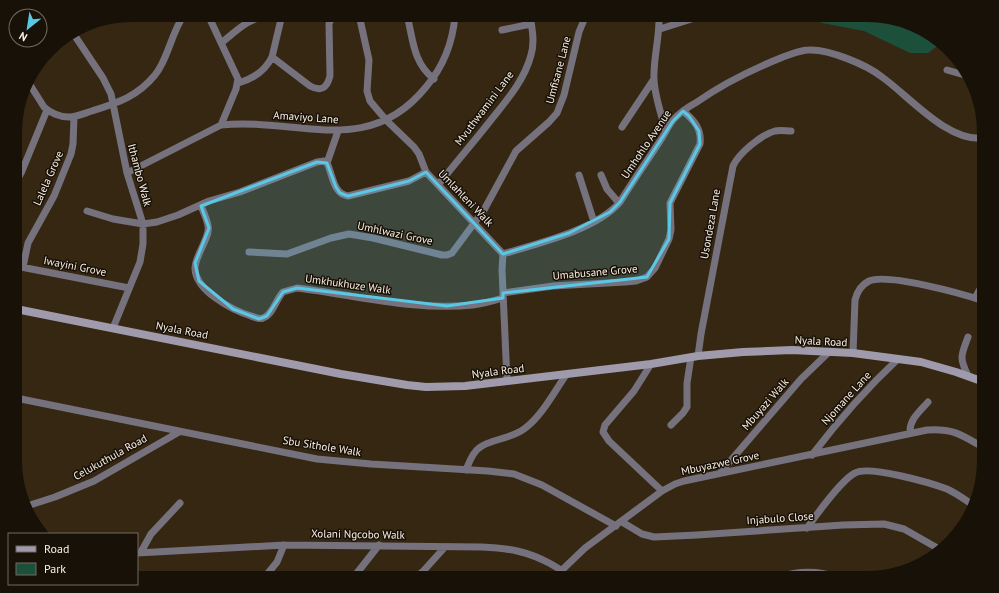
<svg xmlns="http://www.w3.org/2000/svg" width="999" height="593" font-family="'PT Sans',sans-serif">
<style>
.green{fill:#1c503b}
.lines{fill:none;stroke-linecap:round;stroke-linejoin:round}
.street{stroke:#75727e;stroke-width:7}
.secondary{stroke:#9f9bad;stroke-width:8}
.marked{fill:#5ac8e5;fill-opacity:0.2;stroke:#5ac8e5;stroke-width:3;stroke-linejoin:round}
.labels{text-anchor:middle;stroke-width:3;stroke-linejoin:round;paint-order:stroke}
.street-label{font-size:11px;fill:#fbf0e4;stroke:#181108}
</style>
<rect width="100%" height="100%" fill="#362712"/>
<path class="green" d="M812,15h55l59,16 14,13 -12,9h-18l-46,-22 -42,-8z"/>
<g class="lines">
<path class="street" d="M208,15l30,64 -2,10 -15,36
M359,15l10,45 -2,31 3,10 16,19 28,27 5,7 7,18 77,82
M407,15c6,24 6,48 27,64
M659,15c1,22 -6,43 -5,65 1,17 7,34 12,51
M660,29l44,-14
M502,30l29,-6
M73,33l30,45 8,16 16,79 16,51v20l-3,18 -27,66
M221,43c12,-9 25,-23 41,-26 6,0 13,1 19,1
M272,57l38,29c11,6 17,2 20,-10l-1,-52 1,-3 6,-6
M947,70l21,6
M27,80l17,27c6,6 16,10 25,10 8,0 16,-4 23,-6 25,-8 45,-14 63,-36 13,-15 16,-42 29,-60
M238,83c15,-4 27,-12 34,-26l10,-42
M622,127l32,-48
M327,163l11,-32
M127,173l94,-48c75,-8 147,34 205,-38 17,-20 27,-46 29,-72
M579,175l15,47
M601,175l6,14 12,14
M16,182l6,-11 25,-61
M438,185c16,-20 33,-40 49,-60 17,-22 37,-43 44,-70 4,-13 1,-27 -1,-40
M201,206c11,25 9,23 -2,48 -2,5 -4,9 -4,15 1,22 37,41 56,47 4,1 8,4 12,2 10,-3 13,-19 20,-26l14,-4c58,7 118,23 176,17 10,-1 20,-4 30,-7
M87,211l26,8 30,5 14,-2 21,-7 31,-14 31,-9 77,-30 7,-1 3,2c6,12 6,31 21,33l61,-15 17,-9
M249,252l38,2 44,-16 18,-4 24,4 69,17h5l5,-2 32,-43 32,-59 33,-29 8,-9 7,-18 15,-63 7,-17
M503,254c36,-11 93,-24 117,-52 13,-21 27,-41 40,-61 5,-7 8,-15 13,-21 7,-8 15,-13 24,-18 27,-19 56,-33 86,-45 9,-3 17,-7 26,-7 20,-1 58,15 73,27 27,19 66,66 102,61
M503,254l-1,16 5,110
M16,266l113,22
M23,267l5,-24 26,-47 17,-42 2,-10 1,-27
M503,293l50,-7 72,-4 11,-1 11,-4 8,-9 14,-29 2,-9 -1,-27 30,-59c2,-15 -6,-24 -17,-33
M975,298l9,-16
M853,353l2,-53c2,-8 6,-15 14,-19 19,-8 94,13 115,20
M698,356l3,-22 32,-168c6,-13 28,-31 42,-35 5,-1 11,0 16,0
M651,364l-17,27 -29,34 -2,7 6,9 53,50
M968,376c-9,-19 -7,-20 0,-39
M16,398l301,61 54,5 117,7 26,3 28,11 74,41
M671,425l12,-12 4,-6v-24l4,-26
M910,433c-1,-13 9,-21 18,-31
M812,455c26,-34 55,-67 86,-96
M466,470c3,-7 6,-17 13,-22 11,-9 32,-9 45,-19 18,-13 30,-37 42,-54
M720,473l81,-94 28,-27
M27,506l28,-9 39,-16 85,-49
M622,522l20,12 12,3 43,-2 146,-10 41,-1 20,5 35,20
M807,528c10,-14 34,-48 48,-55 14,-8 76,10 92,16 9,4 17,10 26,16
M141,552l10,-18 29,-31
M137,553l147,-8 198,2c26,1 45,4 69,17 7,4 14,8 20,14
M562,570l23,-22 77,-57 13,-7 9,-3 243,-51c26,-2 35,5 57,18
M421,573l9,5
M264,578l13,-16 7,-17
M353,578l26,-33
M417,578l28,-31
M776,578c21,-7 42,-8 62,0"/>
<path class="secondary" d="M16,309l325,65 66,11 19,2 39,-1 186,-22 47,-8 45,-4 49,-2 61,3 68,9 35,10 28,10"/>
</g>
<path class="marked" d="M683,111l6,5 10,15 1,13 -30,59 -1,36 -22,38 -144,16v5l-56,8 -150,-18 -14,4 -16,24 -8,3 -26,-10 -34,-28 -4,-18 14,-35 -8,-22 116,-44 10,1 9,24 4,6 8,3 61,-15 17,-9 77,82 66,-21 41,-21 10,-10 53,-81z"/>
<g class="labels">
<g class="street-label">
<text transform="translate(558 70) rotate(-75)" y="4">Umfisane Lane</text>
<text transform="translate(484 108) rotate(-53)" y="4">Mvuthwamini Lane</text>
<text transform="translate(306 117) rotate(4)" y="4">Amaviyo Lane</text>
<text transform="translate(646 144) rotate(-56)" y="4">Umhohlo Avenue</text>
<text transform="translate(140 175) rotate(75)" y="4">Ithambo Walk</text>
<text transform="translate(48 178) rotate(-66)" y="4">Lalela Grove</text>
<text transform="translate(466 198) rotate(46)" y="4">Umlahleni Walk</text>
<text transform="translate(710 224) rotate(-80)" y="4">Usondeza Lane</text>
<text transform="translate(395 233) rotate(12)" y="4">Umhlwazi Grove</text>
<text transform="translate(75 266) rotate(11)" y="4">Iwayini Grove</text>
<text transform="translate(595 272) rotate(-5)" y="4">Umabusane Grove</text>
<text transform="translate(348 284) rotate(8)" y="4">Umkhukhuze Walk</text>
<text transform="translate(182 330) rotate(11)" y="4">Nyala Road</text>
<text transform="translate(821 341) rotate(3)" y="4">Nyala Road</text>
<text transform="translate(498 371) rotate(-7)" y="4">Nyala Road</text>
<text transform="translate(846 398) rotate(-48)" y="4">Njomane Lane</text>
<text transform="translate(765 404) rotate(-49)" y="4">Mbuyazi Walk</text>
<text transform="translate(322 446) rotate(9)" y="4">Sbu Sithole Walk</text>
<text transform="translate(110 457) rotate(-29)" y="4">Celukuthula Road</text>
<text transform="translate(720 463) rotate(-12)" y="4">Mbuyazwe Grove</text>
<text transform="translate(780 518) rotate(-4)" y="4">Injabulo Close</text>
<text transform="translate(358 534) rotate(1)" y="4">Xolani Ngcobo Walk</text>
</g>
</g>
<path d="M0 0H999V593H0ZM132 22H867A110 110 0 0 1 977 132V461A110 110 0 0 1 867 571H132A110 110 0 0 1 22 461V132A110 110 0 0 1 132 22Z" fill="#181108" fill-rule="evenodd"/>
<rect x="8" y="533" width="130" height="52" fill="#181108" stroke="#736a60"/>
<rect x="16" y="546" width="20" height="6" fill="#9f9bad" stroke="#736a60"/>
<text x="44" y="553" font-size="12" fill="#fbf0e4">Road</text>
<rect x="16" y="563" width="20" height="12" fill="#1c503b" stroke="#736a60"/>
<text x="44" y="573" font-size="12" fill="#fbf0e4">Park</text>
<g transform="translate(28 28) rotate(210)"><circle r="19" fill="#181108" stroke="#736a60"/>
<path d="M0-3L7 15L0 10L-7 15Z" fill="#5ac8e5"/>
<text y="-6" font-size="11" font-weight="bold" text-anchor="middle" fill="#fbf0e4">N</text>
</g>
</svg>
